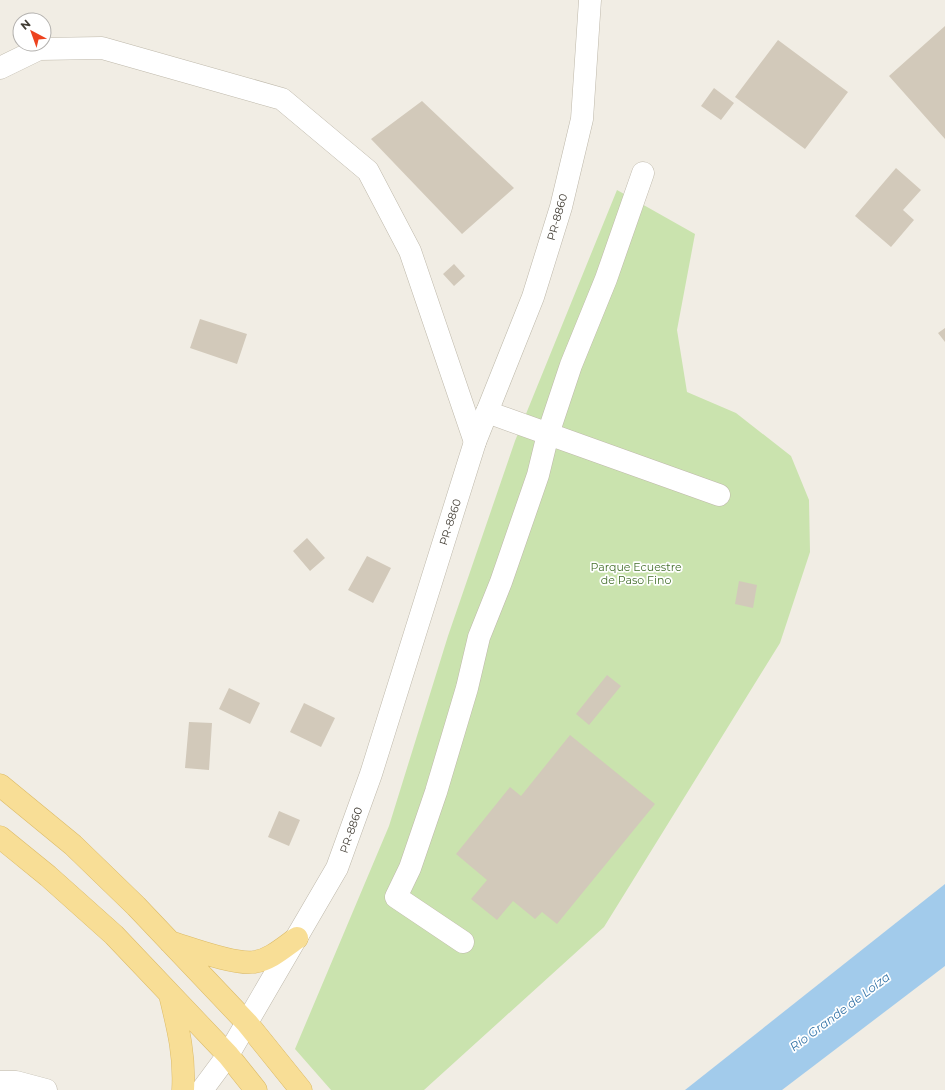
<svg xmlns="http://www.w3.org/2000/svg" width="945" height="1090" font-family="Montserrat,sans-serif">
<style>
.green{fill:#cae3ae}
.water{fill:#a2cbeb}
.building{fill:#d2c9ba}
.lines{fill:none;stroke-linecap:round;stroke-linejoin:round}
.minor-casing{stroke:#beb8aa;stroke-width:23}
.tertiary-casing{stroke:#beb8aa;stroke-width:23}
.primary-casing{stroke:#dcbb67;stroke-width:23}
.minor{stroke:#fff;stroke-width:22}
.tertiary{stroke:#fff;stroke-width:22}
.primary{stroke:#f8de96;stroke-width:22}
.labels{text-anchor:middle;stroke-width:3.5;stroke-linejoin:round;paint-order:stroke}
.street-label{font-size:11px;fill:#423d34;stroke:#fff}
.park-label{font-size:11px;fill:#44702c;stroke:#fff}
.water-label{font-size:12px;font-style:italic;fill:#3574a7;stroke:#fff}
</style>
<rect width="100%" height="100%" fill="#f1ede4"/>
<path class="green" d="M617,190l78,44 -18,96 10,62 49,21 55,43 18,44 1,52 -30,91 -176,284 -180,163h-93l-36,-41 94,-223 59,-190 67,-195z"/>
<path class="water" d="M945,884v82l-163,124h-97z"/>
<path class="building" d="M945,26v113l-56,-63z
M778,40l70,52 -43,57 -70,-52z
M714,88l20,15 -13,17 -20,-14z
M422,101l92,87 -52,46 -91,-95z
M896,168l25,22 -18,20 11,10 -23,27 -36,-31z
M454,264l11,12 -11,10 -11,-12z
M200,319l47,15 -10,30 -47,-16z
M945,328v14l-7,-9z
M307,538l18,20 -15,13 -17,-20z
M367,556l24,12 -18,35 -25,-13z
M739,581l18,4 -4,23 -18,-4z
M607,675l14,11 -32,39 -13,-11z
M229,688l31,15 -10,21 -31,-15z
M304,703l31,15 -14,29 -31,-15z
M189,722l23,1 -3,47 -24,-2z
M570,735l85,69 -98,120 -15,-12 -7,7 -22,-18 -16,19 -26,-21 16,-19 -31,-26 54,-67 11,9z
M279,811l21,9 -11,26 -21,-9z"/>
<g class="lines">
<g class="minor-casing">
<path id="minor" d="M0,68l39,-19 63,-1 180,51 86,72 42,80 65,191
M487,412l232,83
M463,942l-67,-45 14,-29 26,-76 31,-104 12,-51 22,-55 37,-107 10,-41 23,-69 35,-86 37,-106"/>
</g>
<g class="tertiary-casing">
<path id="tertiary" d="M0,1082h16l30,8
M202,1090l26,-35 109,-187 34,-94 104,-332 58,-145 28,-90 21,-88 8,-119"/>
</g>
<g class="primary-casing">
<path id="primary" d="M0,785l73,60 63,61 111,117 54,67
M0,837l48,39 66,59 114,120 28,35
M170,942c20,6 64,23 84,20 16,-2 30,-15 43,-24
M170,995c8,33 15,60 13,95"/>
</g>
<use href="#minor" class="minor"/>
<use href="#tertiary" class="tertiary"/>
<use href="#primary" class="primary"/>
</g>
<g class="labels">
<g class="street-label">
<text transform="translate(557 217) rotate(-74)" y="4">PR-8860</text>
<text transform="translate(450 522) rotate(-72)" y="4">PR-8860</text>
<text transform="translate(351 830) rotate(-71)" y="4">PR-8860</text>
</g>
<g class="park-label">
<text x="636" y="571">Parque Ecuestre<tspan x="636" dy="13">de Paso Fino</tspan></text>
</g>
<g class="water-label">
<text transform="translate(840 1012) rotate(-37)" y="4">Río Grande de Loíza</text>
</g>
</g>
<g transform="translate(32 32) rotate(319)"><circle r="19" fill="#ffffff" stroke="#b3b1ae"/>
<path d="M0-3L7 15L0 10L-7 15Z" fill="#ed431f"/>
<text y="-6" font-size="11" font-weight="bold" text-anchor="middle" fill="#423d34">N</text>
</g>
</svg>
